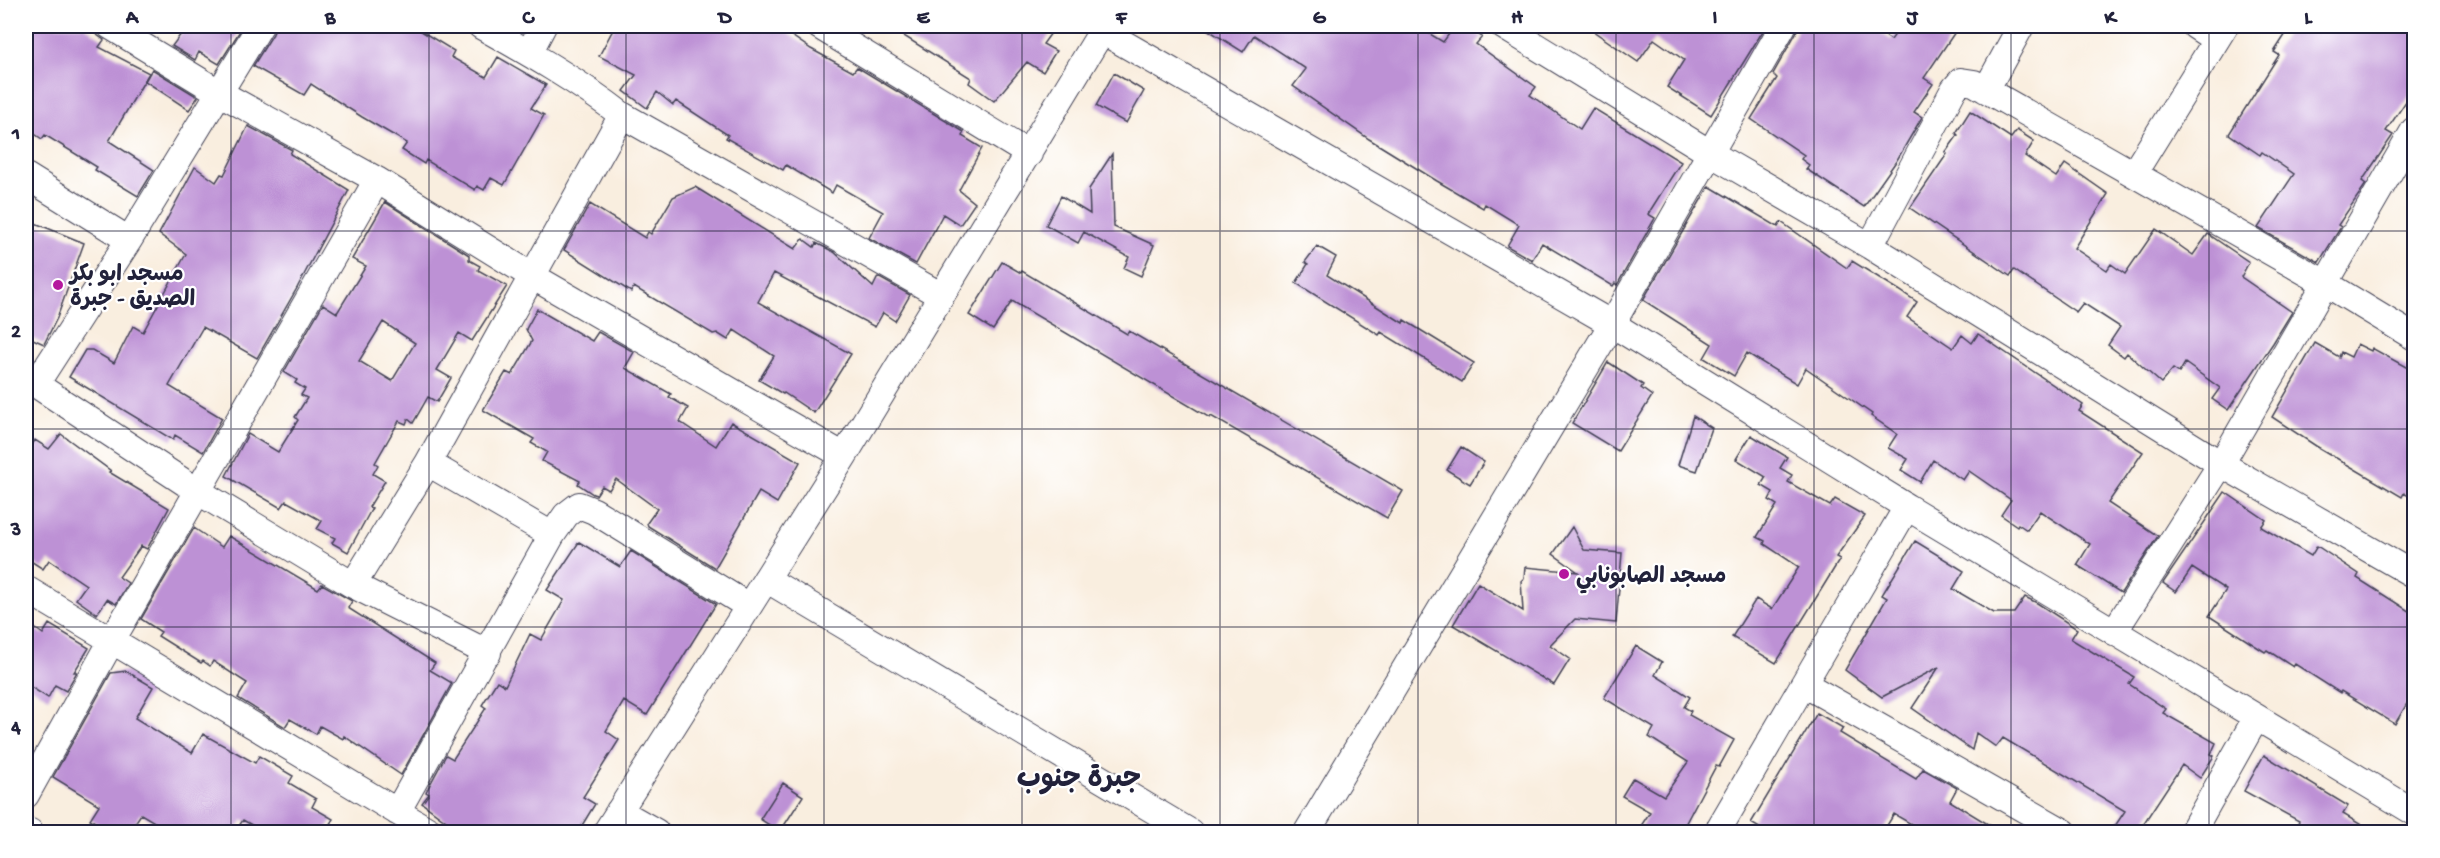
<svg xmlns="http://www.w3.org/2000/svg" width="2440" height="858" font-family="'Gochi Hand','Playpen Sans Arabic',sans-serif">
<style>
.building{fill:#bd91d5;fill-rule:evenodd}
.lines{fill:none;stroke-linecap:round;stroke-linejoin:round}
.minor-casing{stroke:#424154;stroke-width:28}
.minor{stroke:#fff;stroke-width:26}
.grid{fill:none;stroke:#22223b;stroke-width:1.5;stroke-opacity:0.55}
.poi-dot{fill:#b5179e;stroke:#fff;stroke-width:2}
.labels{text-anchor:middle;stroke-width:4.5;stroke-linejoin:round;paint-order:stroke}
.poi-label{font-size:22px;font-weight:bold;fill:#22223b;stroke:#fff;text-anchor:start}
.district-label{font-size:28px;font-weight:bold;fill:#22223b;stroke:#fff}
.neatline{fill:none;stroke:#22223b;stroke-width:2}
.grid-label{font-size:20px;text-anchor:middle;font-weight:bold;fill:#22223b}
</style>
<rect width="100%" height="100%" fill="#fff"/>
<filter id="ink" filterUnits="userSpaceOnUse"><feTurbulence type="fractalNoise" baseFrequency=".0167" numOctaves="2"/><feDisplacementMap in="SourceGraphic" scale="12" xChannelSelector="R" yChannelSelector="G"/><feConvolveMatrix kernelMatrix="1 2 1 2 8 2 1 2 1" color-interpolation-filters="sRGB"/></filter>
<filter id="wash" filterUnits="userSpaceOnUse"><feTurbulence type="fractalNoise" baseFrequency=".008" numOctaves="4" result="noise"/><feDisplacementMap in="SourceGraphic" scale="24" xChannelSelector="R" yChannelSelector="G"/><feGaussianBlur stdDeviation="1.35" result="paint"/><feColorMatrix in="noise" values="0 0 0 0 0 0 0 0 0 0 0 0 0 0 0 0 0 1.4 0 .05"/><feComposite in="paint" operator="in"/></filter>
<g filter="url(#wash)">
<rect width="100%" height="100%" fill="#f9eedf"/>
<g id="blocks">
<path class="building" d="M26,26h58l20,14 -5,7 50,26 -40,68 45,29 -16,26 -43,-26 2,-3 -52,-32 -3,4 -16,-11z
M187,26h56l-24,38 -20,-12 -4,8 -23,-14z
M275,26h138l41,25 -3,6 35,20 12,-20 48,28 -15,23 13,7 -40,70 -13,-7 -7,12 -7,-4 -2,4 -49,-30 -2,4 -22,-14 5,-7 -45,-26 -51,-33 -7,11 -51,-29 20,-32z
M615,26h162l34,23 42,23 4,-5 107,65 -2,4 20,12 -23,42 16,13 -15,22 -17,-11 -27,50 -47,-26 14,-26 -47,-27 -4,8 -46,-28 -3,5 -57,-32 2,-3 -52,-34 -3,4 -16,-13 -10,16 -23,-17 12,-16 -37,-19z
M888,26h168l-13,18 13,7 -13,21 -16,-10 -33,39 -25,-18 2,-5z
M1202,26h215l26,16 12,-16h26l-5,7 6,4 -6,7 60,43 -6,8 50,34 13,-21 88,54 -33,52 7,4 -38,67 -2,-2 -2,3 -71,-43 -10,17 -25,-14 12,-21 -34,-21 -2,4 -46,-27 -68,-42 -76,-53 13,-17 -52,-34 -11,17z
M1586,26h180l-55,89 -44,-28 17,-27 -30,-21 -16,23z
M1798,26h73l20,14 10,-14h58l-35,52 9,6 -19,28 8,5 -25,43 -33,47 -58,-38 3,-4 -8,-6 3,-4 -53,-36 26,-41 -4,-4 23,-41z
M2291,26h124v62l-29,43 7,4 -31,46 4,3 -28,41 3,2 -22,35 -61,-34 36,-54 -32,-22 -2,3 -31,-21 50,-79 -5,-3z
M152,69l46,28 -9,13 -44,-29z
M1114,73l30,18 -18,32 -30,-17z
M1970,111l41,27 6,-8 17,11 -9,15 31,21 9,-13 43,30 -34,54 33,22 4,-6 14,10 31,-45 37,26 15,-21 41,28 -8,15 51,35 -19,31 -45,67 -16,-11 8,-11 -35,-25 -6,10 -6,-4 -12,14 -34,-30 -3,4 -16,-12 12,-18 -37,-24 -7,9 -62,-42 -4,6 -100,-68 37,-54 -2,-1 13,-18 -2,-2z
M248,126l44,24 -2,4 59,36 -52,98 -40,70 -54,-31 -34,59 53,32 -19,34 -28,-17 -2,5 -104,-63 16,-27h7l22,13 19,-37 10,6 43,-78 -27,-20 36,-67 21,15 5,-8 3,1z
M1112,154l2,73 40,18 -13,31 -17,-8 5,-11 -45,-25 -6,11 -32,-18 15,-29 29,18 -1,-25z
M1709,186l69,41 3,-5 66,46 5,-7 47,29 18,12 -10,15 46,31 9,-13 10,8 6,-9 105,71 -4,6 64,41 -35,51 50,33 -37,57 -44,-28 13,-21 -50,-33 -13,19 -9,-6 -1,2 -16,-11 10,-15 -42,-29 -6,9 -30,-20 -13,22 -19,-12 7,-11 -20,-11 9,-14 -26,-18 1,-2 -66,-46 -9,16 -50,-31 -13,23 -30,-18 8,-14 -69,-44z
M695,187l100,62 8,-10 11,8 2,-4 18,9 39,35 5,-10 32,18 -15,26 -12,-8 -8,14 -101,-54 -16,29 93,52 -37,59 -30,-20 -1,1 -24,-14 15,-24 -40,-26 -6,10 -11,-7 -4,1 -79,-47 -3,5 -67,-42 26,-46 55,34 3,-6 3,2 22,-37z
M385,202l84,53v5l11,6 -2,4 29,16 -35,55 -13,-8 -22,37 14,8 -14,24 -9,-5 -15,26 -5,-4 -2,5 -7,-3 -24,42 3,2 -5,9 12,7 -16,26 3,1 -24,44 -16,-9 3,-5 -18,-9 5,-8 -36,-20 -5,7 -55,-32 22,-42 30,18 20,-32 -3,-3 12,-19 -6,-3 4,-6 -10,-6 2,-3 -13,-8 39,-68 14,9 29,-47 -14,-7zM383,322l32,21 -23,38 -33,-20z
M30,221l54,22 -27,75 -13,26 -18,-8v-101z
M1317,246l19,11 -9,18 76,48 1,-3 70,43 -12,19 -81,-50 -2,3 -83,-52 12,-19 -3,-2z
M1002,262l19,11 1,-2 105,63 2,-3 274,160 -16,27 -176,-102 -1,2 -198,-117 -19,29 -24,-15z
M537,309l55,32 6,-9 36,20 -9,16 46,26 -2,3 19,11 -8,14 36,24 15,-24 69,40 -23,41 -18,-11 -44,76 -67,-42 -1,-3 10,-14 -41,-30 -7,11 -7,-4 -6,9 -3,-1 -15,-10 2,-3 -38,-20 5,-9 -16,-9 3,-4 -51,-29 23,-38 6,3 20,-34 -6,-12z
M2315,343l24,14 2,-5 10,5 6,-13 14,7 1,-3 43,24v128l-11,-7 -2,4 -86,-51 -44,-29z
M1608,362l35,23 -2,3 11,8 -34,55 -46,-28z
M1693,416l19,12 -15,43 -19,-6z
M61,434l50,37 -2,1 60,36 -22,41 -6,-3 -22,31 9,6 -12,21 -9,-5 -10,15 -21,-15 10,-14 -37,-25 -6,9 -17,-11v-102l9,-16 14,9z
M1751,435l36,22 -7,11 12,7 -4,7 42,24 5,-7 30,17 -29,41 4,2 -64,104 -44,-26 24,-38 16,10 27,-42 -35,-23 1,-3 -8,-4 20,-32 -8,-5 4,-8 -12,-7 5,-8 -30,-18z
M1461,447l23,15 -14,22 -23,-14z
M2225,492l41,28 -5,7 50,29 6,-10 42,28 -2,4 58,37v75l-20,34 -54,-33 -1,2 -45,-29 -2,3 -26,-17 -2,2 -56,-36 17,-26 -34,-22 -16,24 -13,-9z
M1572,527l12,23 38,3 -6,70 -41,-4 -25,26 20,14 -16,26 -101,-60 25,-42 45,28 -2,-30 3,-3 1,-11 53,5 -25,-18z
M194,528l28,19 7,-11 89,53 4,-5 30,17 -4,7 87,55 -5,7 22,13 -51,92 -57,-39 -1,3 -23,-13 -4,8 -26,-15 -5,8 -47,-29 9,-15 -34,-22 -3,5 -7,-5 -2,2 -43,-27 3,-4 -20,-13z
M1915,541l49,30 -11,18 41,24h20l11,-16 12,6 40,26 -6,10 63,38 -5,7 37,25 -3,4 53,30 -5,11 3,2 -14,22 -18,-13 -44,67h-27l14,-21 -122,-73 -7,9 -20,-14 -4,17 -60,-42 27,-41 -57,30 -37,-27 42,-72 -5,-3z
M579,542l41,25 11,-16 85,53 -69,111 -23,-14 -18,30 13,9 -36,57 12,7 -17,28h-117l-39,-29 7,-9 -3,-2 20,-37 7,4 33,-51 -4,-3 15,-24 8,5 25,-52 11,6 23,-40 -17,-10z
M26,622l17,12 6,-10 40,24 -15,24h3l-11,19 -11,-6 -7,13 -22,-14z
M1636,646l26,16 -7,13 35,22 -6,10 7,4 -2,4 45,25 -15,27 -3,-1 -35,66h-44l13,-20 -28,-16 11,-18 31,18 24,-34 -39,-25 5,-9 -50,-30z
M126,671l27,16 -18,31 57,35 11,-19 52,29 4,-7 34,20 -4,7 27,16 -4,8 21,12 -8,13h-61l-21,-12 -8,12h-64l-30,-18 -12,18h-19l-20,-13 9,-14 -46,-28 58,-104z
M1817,713l26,15 -3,5 76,46 7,-10 34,19 -7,13 51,31h-76l-31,-18 -11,18h-57l-14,-8 -5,8h-41l-15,-9z
M2264,755l84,51 -5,8 30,18h-80l6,-11 -55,-30z
M783,783l20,13 -23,36 -20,-13z"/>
</g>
</g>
<g filter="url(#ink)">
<use href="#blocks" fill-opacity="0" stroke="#424154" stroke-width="1.5"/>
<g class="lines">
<g class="minor-casing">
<path id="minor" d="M110,26l110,67 157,87 155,96 312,180
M481,26c48,27 97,55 141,89l318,180
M819,26l210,128
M1503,26l207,127 160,93 351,218 193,111
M2195,26l21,14
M1102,31l510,293 295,183
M529,53l14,-27
M1986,90l35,-64
M2134,173l91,-147
M26,176l103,64
M1870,246l84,-157 7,-8 13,2 351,200 89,54
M26,378l173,114 154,93 135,68
M36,384l93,-144 131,-214
M428,463l124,72
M766,579l424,253
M353,585l75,-122 194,-348
M26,589l405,243
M2114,632l107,-168 193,-334
M1804,684l260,148
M26,795l85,-153 266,-462
M619,811l37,21
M397,812l155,-277 14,-20 13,-10 15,6 154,95
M26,830l4,2
M606,832l238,-376 261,-430
M1307,832l305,-508 171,-298
M1717,832l190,-325 507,305
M2192,832l64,-114"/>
</g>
<use href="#minor" class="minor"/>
</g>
</g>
<path class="grid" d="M231,26v806M429,26v806M626,26v806M824,26v806M1022,26v806M1220,26v806M1418,26v806M1616,26v806M1814,26v806M2011,26v806M2209,26v806M26,231h2388M26,429h2388M26,627h2388"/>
<g class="poi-dot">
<circle cx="58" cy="285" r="6"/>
<circle cx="1564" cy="574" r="6"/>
</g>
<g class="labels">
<g class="poi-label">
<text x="70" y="280">مسجد ابو بكر<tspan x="70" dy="25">الصديق - جبرة</tspan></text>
<text x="1576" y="582">مسجد الصابونابي</text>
</g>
<g class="district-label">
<text x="1079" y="786">جبرة جنوب</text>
</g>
</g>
<rect width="2440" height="858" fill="none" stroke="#fff" stroke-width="66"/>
<rect x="33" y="33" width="2374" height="792" class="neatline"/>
<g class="grid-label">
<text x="132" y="23">A</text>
<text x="330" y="23">B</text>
<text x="528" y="23">C</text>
<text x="725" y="23">D</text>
<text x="923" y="23">E</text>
<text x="1121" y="23">F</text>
<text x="1319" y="23">G</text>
<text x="1517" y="23">H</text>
<text x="1715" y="23">I</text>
<text x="1912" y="23">J</text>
<text x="2110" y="23">K</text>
<text x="2308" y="23">L</text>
<text x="16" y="139">1</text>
<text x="16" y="337">2</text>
<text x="16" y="535">3</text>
<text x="16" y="733">4</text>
</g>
</svg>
